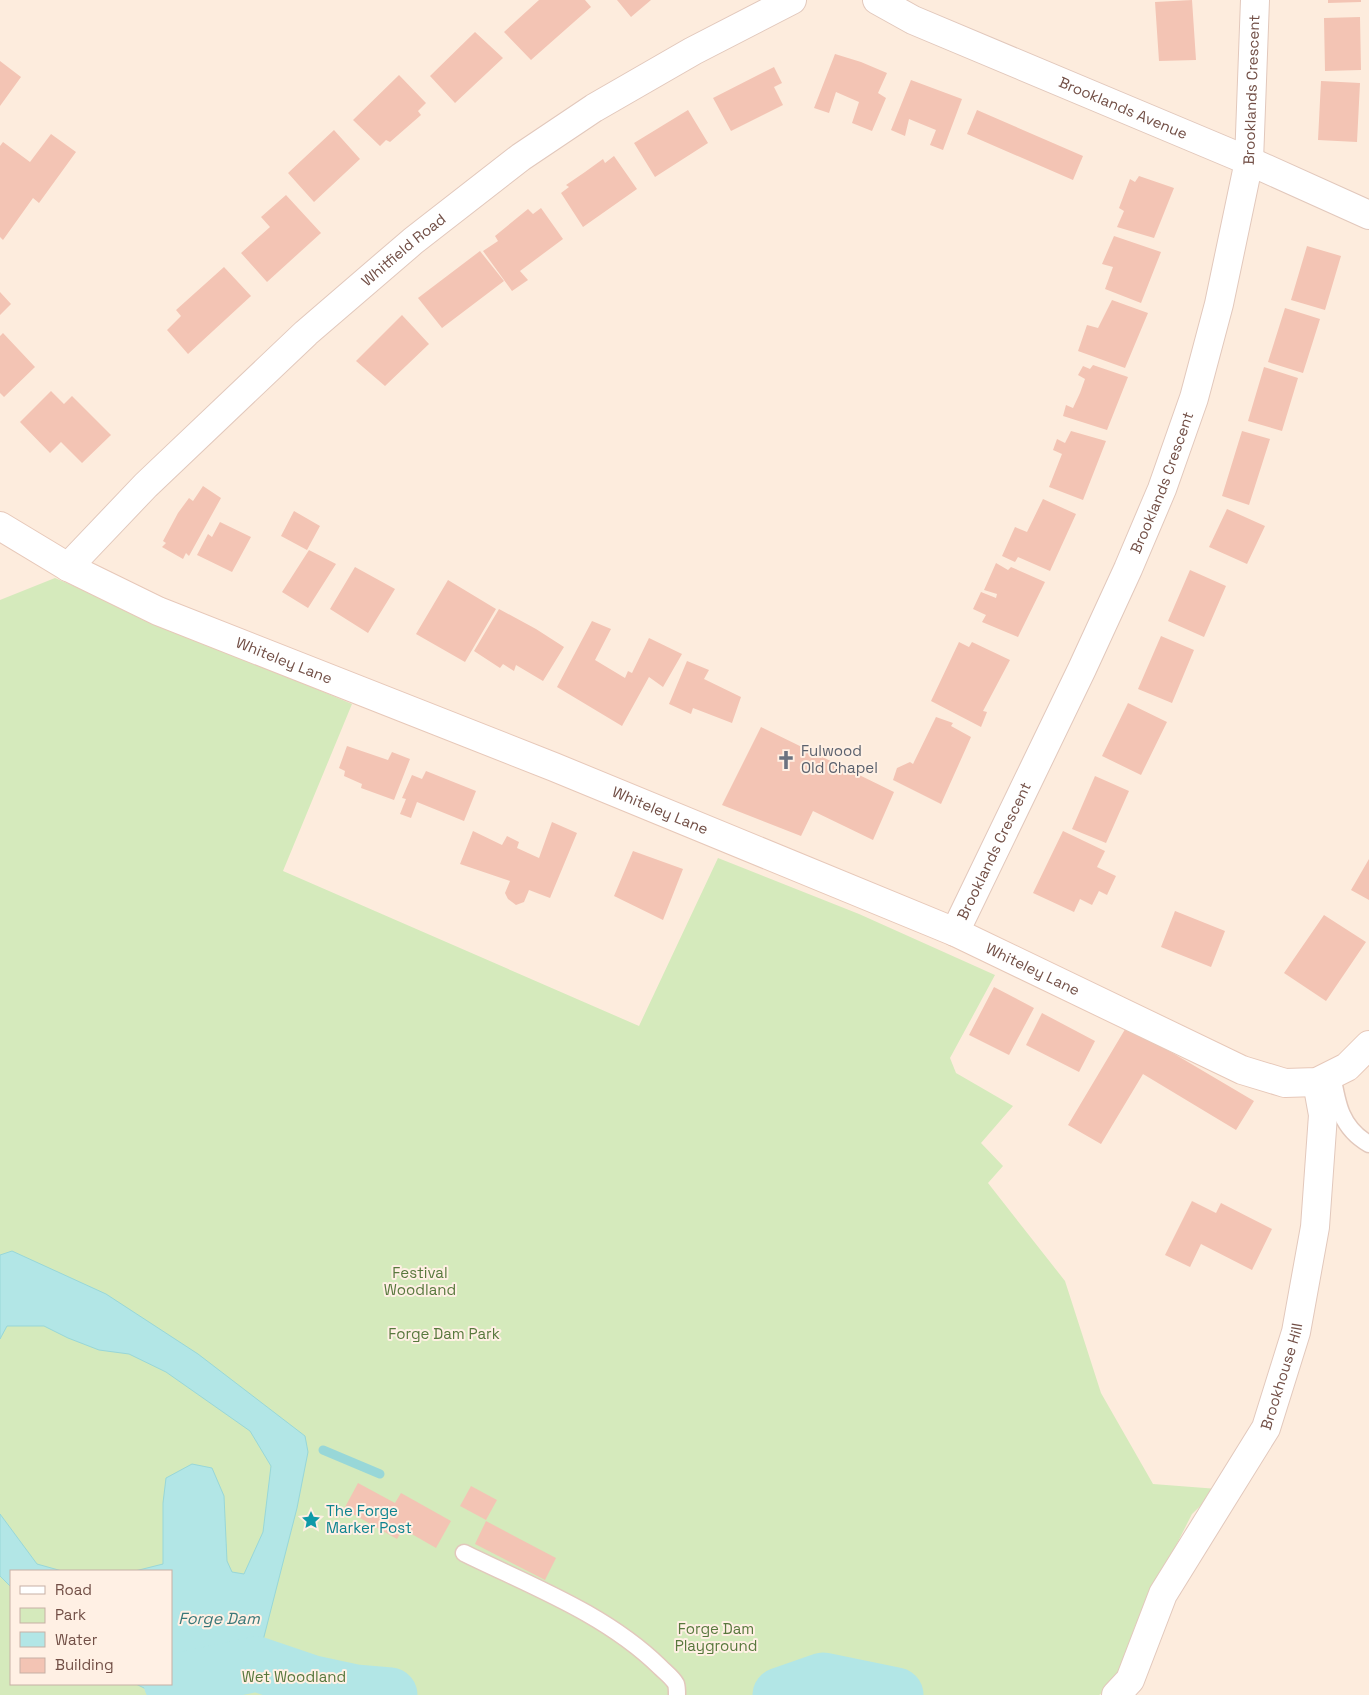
<svg xmlns="http://www.w3.org/2000/svg" width="1369" height="1695" font-family="'Space Grotesk',sans-serif">
<style>
.green{fill:#d5eabc;fill-rule:evenodd}
.water{fill:#b2e6e6;stroke:#98d7d8}
.lines{fill:none;stroke-linecap:round;stroke-linejoin:round}
.stream{stroke:#98d7d8;stroke-width:9}
.river{stroke:#b2e6e6;stroke-width:55}
.building{fill:#f3c4b4}
.lane-casing{stroke:#e2c8bc;stroke-width:19}
.street-casing{stroke:#e2c8bc;stroke-width:30}
.secondary-casing{stroke:#e7c8b9;stroke-width:30}
.lane{stroke:#fff;stroke-width:16}
.street{stroke:#fff;stroke-width:28}
.secondary{stroke:#fff;stroke-width:28}
.labels{text-anchor:middle;stroke-width:4;stroke-linejoin:round;paint-order:stroke}
.street-label{font-size:15px;fill:#724f46;stroke:#fff0e4}
.worship-label{font-size:15px;fill:#5b616d;stroke:#fff0e4;text-anchor:start}
.park-label{font-size:15px;fill:#58783d;stroke:#fff0e4}
.culture-label{font-size:15px;fill:#0d838f;stroke:#fff0e4;text-anchor:start}
.water-label{font-size:16px;font-style:italic;fill:#3a7879;stroke:#fff0e4}
</style>
<rect width="100%" height="100%" fill="#fdecdd"/>
<path class="green" d="M55,578l297,126 -69,167 356,155 79,-168 141,56 136,61 -45,83 6,15 57,33 -32,37 22,23 -15,17 77,98 36,112 52,91 65,5 -26,25 -57,112 -20,59 -16,10h-1099v-1095zM11,1571h160v113h-160z"/>
<path class="water" d="M12,1251l94,43 92,60 107,82 3,16 -11,56 -40,156 -6,12 -86,19h-7l-22,-11h35v-113h-36l28,-7v-61l3,-25 26,-14 20,4 12,28 3,65 5,11 12,2 19,-42 8,-66 -21,-35 -84,-59 -37,-18 -30,-4 -31,-12 -24,-12h-37l-7,13v-84z
M0,1514l37,50 25,7h-51v16l-11,-11z"/>
<g class="lines">
<path class="stream" d="M323,1450l57,24"/>
<path class="river" d="M171,1682l86,-18 56,19 42,9 35,3
M780,1695l43,-15 73,15"/>
</g>
<path class="building" d="M539,0h46l6,7 -60,53 -27,-28z
M617,0h34l-20,17z
M1192,0l4,60 -37,1 -4,-59z
M1328,0h33v2l-33,1z
M1360,17l1,53 -36,1 -1,-53z
M475,32l28,26 -48,45 -25,-27z
M835,54l26,8 26,11 -9,20 8,5 -14,33 -20,-8 7,-21 -23,-10 -7,21 -15,-5z
M0,61l21,16 -21,29z
M774,67l8,16 -8,4 9,18 -52,26 -18,-33z
M399,75l27,28 -8,8 3,4 -31,27 -4,-2 -6,6 -27,-26z
M911,80l51,19 -19,51 -13,-5 6,-15 -27,-11 -4,17 -14,-6z
M1321,81l39,2 -3,59 -39,-2z
M688,110l20,33 -53,34 -21,-34z
M977,110l106,46 -10,24 -106,-46z
M334,130l26,29 -46,43 -26,-29z
M51,134l25,18 -37,51 -6,-5 -30,42 -3,-3v-91l3,-4 27,20z
M614,156l23,33 -54,38 -22,-34 8,-6 -3,-2 19,-13 18,-13 2,4z
M1139,176l35,12 -20,50 -37,-11 7,-16 -5,-3 11,-29 5,3z
M286,195l35,38 -54,49 -26,-29 29,-26 -9,-10z
M541,208l22,31 -43,32 8,9 -16,11 -29,-40 15,-10 -3,-5 33,-27 5,5z
M1114,236l47,16 -20,51 -36,-14 8,-22 -11,-3z
M1307,246l34,10 -16,54 -34,-10z
M480,251l24,30 -62,47 -24,-30z
M224,267l27,29 -63,58 -21,-24 14,-14 -5,-6z
M0,292l11,12 -11,11z
M1112,300l36,13 -23,55 -47,-17 9,-26 11,3z
M1285,308l35,11 -17,54 -35,-11z
M402,315l27,29 -44,42 -29,-25z
M3,333l32,34 -31,30 -4,-4v-57z
M1093,365l35,12 -21,53 -44,-14 3,-11 7,3 7,-15 5,-14 -7,-4 5,-9 7,3z
M1264,367l34,11 -16,53 -34,-10z
M51,391l13,13 8,-8 39,39 -29,28 -21,-21 -11,11 -30,-31z
M1071,431l35,10 -23,59 -34,-13 13,-33 -9,-4 4,-11 8,4z
M1242,431l28,8 -21,66 -27,-9z
M203,486l18,12 -32,58 -3,-3 -3,6 -21,-12 4,-4 -3,-2 15,-28 11,-15 4,3z
M1043,499l33,15 -26,57 -32,-14 -3,5 -13,-6 13,-29 12,5z
M1227,509l38,17 -18,38 -38,-17z
M294,511l26,15 -13,24 -26,-14z
M220,522l31,15 -19,35 -35,-17 11,-21 4,3z
M309,550l27,14 -28,44 -26,-16z
M996,563l12,7 3,-3 34,15 -27,55 -36,-15 4,-7 -13,-6 8,-17 15,6 1,-4 -13,-4z
M355,567l40,22 -27,44 -38,-24z
M1190,570l36,16 -22,51 -36,-16z
M448,580l48,29 -31,53 -49,-28z
M499,609l37,20 28,18 -21,34 -27,-16 -2,6 -11,-7 -3,4 -26,-17z
M592,621l19,8 -16,31 30,18 3,-7 4,2 17,-35 33,16 -19,33 -14,-10 -27,49 -65,-39z
M1161,636l33,14 -22,53 -34,-14z
M959,642l10,5 3,-5 38,18 -27,51 4,1 -6,15 -50,-26z
M687,661l22,9 -5,9 37,18 -9,26 -39,-15 -2,6 -22,-10z
M1128,703l39,19 -26,53 -39,-19z
M936,717l17,6 -2,3 20,11 -30,67 -48,-24 4,-12 13,-6 3,2z
M761,727l133,65 -21,48 -60,-29 -12,25 -79,-31z
M347,746l41,14 4,-8 18,7 -16,41 -33,-12 1,-4 -18,-8 1,-5 -6,-3z
M426,771l50,20 -12,30 -47,-19 -6,16 -11,-4 6,-15 -4,-1 10,-23 10,4z
M1095,776l34,15 -23,52 -34,-14z
M552,822l25,11 -27,65 -21,-8 -5,12 -8,3 -8,-6 -3,-6 5,-12 -50,-17 13,-33 29,14 5,-9 12,6 -2,6 22,10z
M1063,831l42,20 -8,16 19,9 -9,19 -8,-4 -7,14 -12,-6 -6,13 -41,-19z
M633,851l50,18 -20,51 -49,-24z
M1369,859v41l-18,-10z
M1175,911l50,20 -14,36 -50,-20z
M1324,915l42,27 -40,59 -42,-28z
M994,987l40,21 -25,47 -40,-20z
M1042,1013l53,28 -16,31 -53,-27z
M1127,1026l127,75 -18,29 -93,-56 -42,70 -33,-19z
M1192,1201l24,12 5,-10 51,26 -20,41 -51,-26 -11,23 -25,-12z
M358,1483l37,20 6,-10 50,28 -15,27 -33,-19 -6,10 -53,-30z
M471,1486l26,14 -11,20 -26,-14z
M486,1521l70,37 -11,22 -70,-36z"/>
<g class="lines">
<g class="lane-casing">
<path id="lane" d="M1332,1074c5,30 9,54 37,70
M464,1553c67,33 142,61 196,114 5,5 13,11 16,17 1,3 1,8 1,11"/>
</g>
<g class="street-casing">
<g id="street">
<path id="s1" d="M877,0l36,20 336,141 120,54"/>
<path id="s2" d="M68,567l78,-82 160,-152 107,-92 108,-84 73,-49 99,-57 99,-51"/>
<path id="s3" d="M955,932l127,-263 46,-100 34,-80 32,-91 25,-94 30,-143 6,-161"/>
<path id="s4" d="M1116,1695l14,-15 33,-86 103,-166 30,-96 19,-105 8,-112 -6,-33"/>
</g>
</g>
<g class="secondary-casing">
<g id="secondary">
<path id="s5" d="M0,526l68,41 90,44 396,156 401,165 287,138 43,13 32,-1 30,-15 22,-22"/>
</g>
</g>
<use href="#lane" class="lane"/>
<use href="#street" class="street"/>
<use href="#secondary" class="secondary"/>
</g>
<defs>
<g id="church-bare" transform="scale(1.5)"><path d="M-1.2-6h2.4v3.5h3.3v2.4h-3.3V6h-2.4V-.1h-3.3v-2.4h3.3Z" fill="#6b7280" stroke="#fff0e4" stroke-width="2.5" paint-order="stroke"/></g>
<g id="sight-bare" transform="scale(1.5)"><path d="M0-6L1.8-2.2L6-1.7L2.9 1.2L3.7 5.4L0 3.3L-3.7 5.4L-2.9 1.2L-6-1.7L-1.8-2.2Z" fill="#0f9aa8" stroke="#fff0e4" stroke-width="2.5" paint-order="stroke"/></g>
</defs>
<g fill-rule="evenodd">
<use href="#church-bare" x="786" y="760"/>
<use href="#sight-bare" x="311" y="1520"/>
</g>
<g class="labels">
<g class="street-label">
<text dy="5" stroke="none"><textPath href="#s3" startOffset="900">Brooklands Crescent</textPath></text>
<text dy="5" stroke="none"><textPath href="#s1" startOffset="269">Brooklands Avenue</textPath></text>
<text dy="5" stroke="none"><textPath href="#s2" startOffset="462">Whitfield Road</textPath></text>
<text dy="5" stroke="none"><textPath href="#s3" startOffset="495">Brooklands Crescent</textPath></text>
<text dy="5" stroke="none"><textPath href="#s5" startOffset="315">Whiteley Lane</textPath></text>
<text dy="5" stroke="none"><textPath href="#s5" startOffset="720">Whiteley Lane</textPath></text>
<text dy="5" stroke="none"><textPath href="#s3" startOffset="90">Brooklands Crescent</textPath></text>
<text dy="5" stroke="none"><textPath href="#s5" startOffset="1125">Whiteley Lane</textPath></text>
<text dy="5" stroke="none"><textPath href="#s4" startOffset="362">Brookhouse Hill</textPath></text>
</g>
<g class="worship-label">
<text x="801" y="756">Fulwood<tspan x="801" dy="17">Old Chapel</tspan></text>
</g>
<g class="park-label">
<text x="420" y="1278">Festival<tspan x="420" dy="17">Woodland</tspan></text>
<text x="444" y="1339">Forge Dam Park</text>
<text x="716" y="1634">Forge Dam<tspan x="716" dy="17">Playground</tspan></text>
<text x="294" y="1682">Wet Woodland</text>
</g>
<g class="culture-label">
<text x="326" y="1516">The Forge<tspan x="326" dy="17">Marker Post</tspan></text>
</g>
<g class="water-label">
<text x="219" y="1624">Forge Dam</text>
</g>
</g>
<rect x="10" y="1570" width="162" height="115" fill="#fff0e4" stroke="#c7b0a5"/>
<rect x="20" y="1586" width="25" height="8" fill="#ffffff" stroke="#c7b0a5"/>
<text x="55" y="1595" font-size="15" fill="#724f46">Road</text>
<rect x="20" y="1608" width="25" height="15" fill="#d5eabc" stroke="#c7b0a5"/>
<text x="55" y="1620" font-size="15" fill="#724f46">Park</text>
<rect x="20" y="1632" width="25" height="15" fill="#b2e6e6" stroke="#c7b0a5"/>
<text x="55" y="1645" font-size="15" fill="#724f46">Water</text>
<rect x="20" y="1658" width="25" height="15" fill="#f3c4b4" stroke="#c7b0a5"/>
<text x="55" y="1670" font-size="15" fill="#724f46">Building</text>
</svg>
